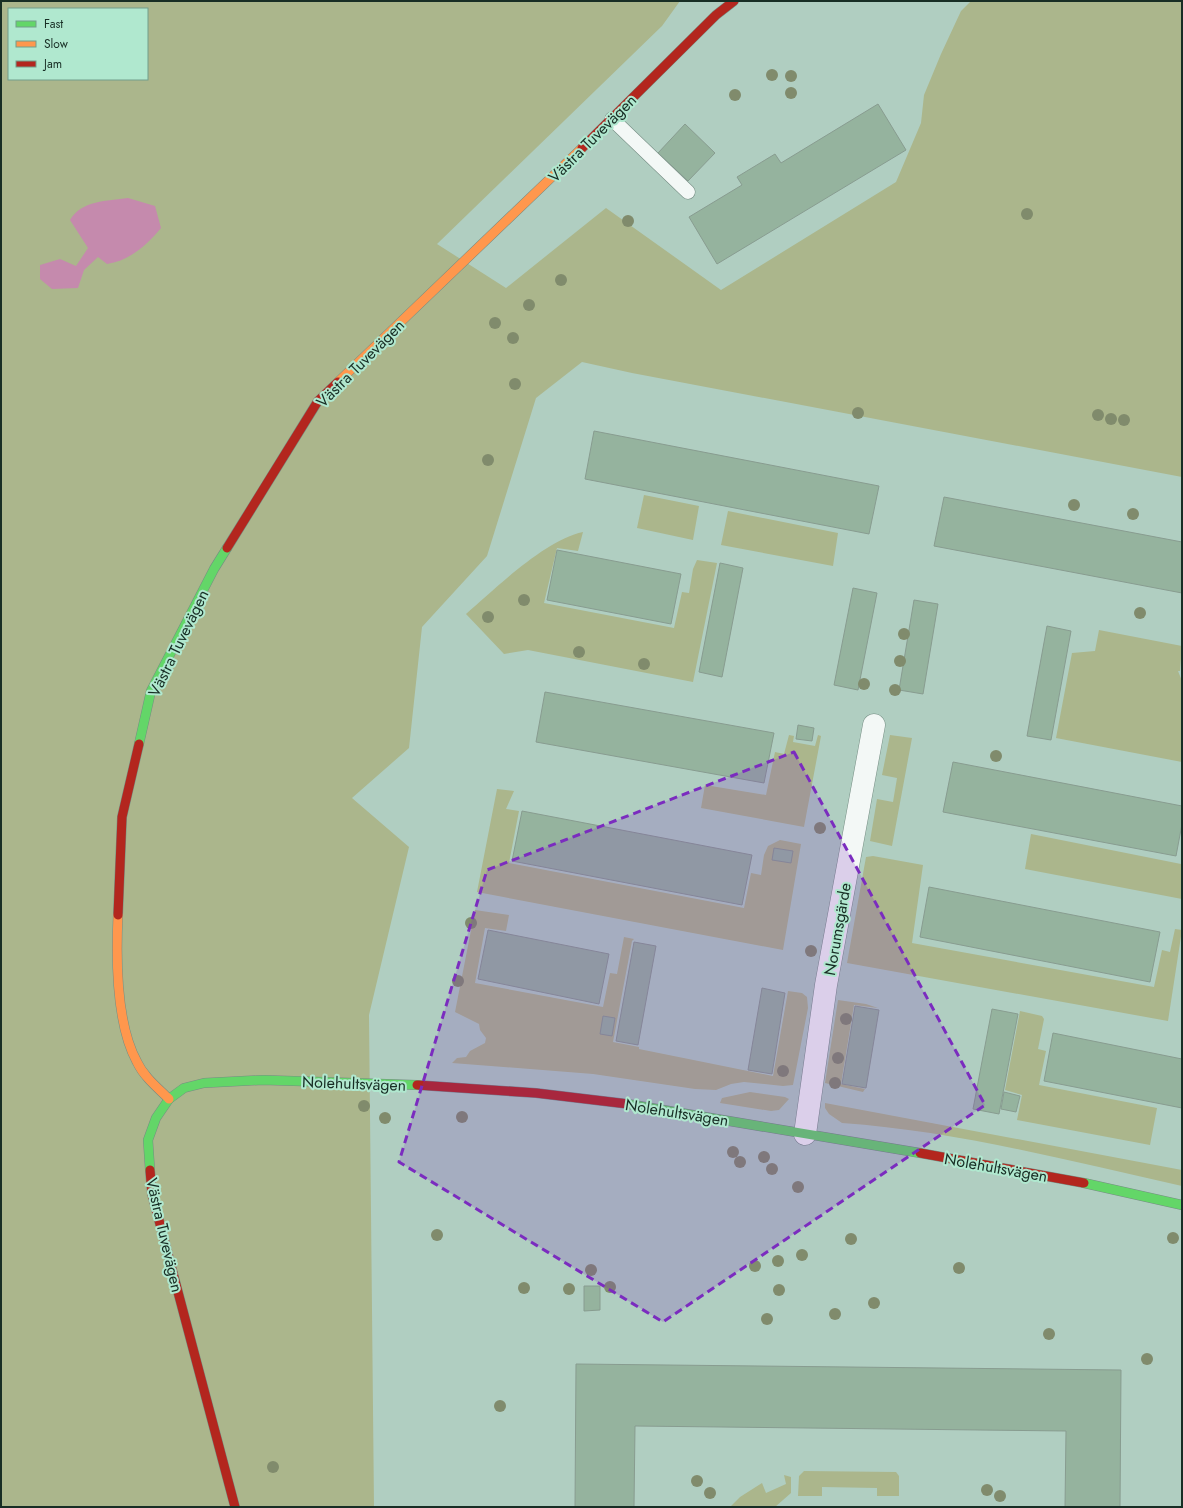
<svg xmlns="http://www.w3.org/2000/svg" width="1183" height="1508" font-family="Jost,sans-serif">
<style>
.green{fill:#abb68c;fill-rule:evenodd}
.water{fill:#c58aad}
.building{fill:#95b39e;stroke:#889c90}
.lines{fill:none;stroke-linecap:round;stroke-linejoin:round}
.lane-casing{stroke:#758d83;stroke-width:15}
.street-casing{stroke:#758d83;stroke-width:23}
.fast-casing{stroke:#758d83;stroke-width:10}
.slow-casing{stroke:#758d83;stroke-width:10}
.jam-casing{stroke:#758d83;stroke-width:10}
.lane{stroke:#f3f8f6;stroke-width:14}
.street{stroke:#f3f8f6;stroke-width:22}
.fast{stroke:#63d668;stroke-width:9}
.slow{stroke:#ff974d;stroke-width:9}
.jam{stroke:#b3261e;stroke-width:9}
.tree{fill:#808b6c}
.marked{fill:#7b2cbf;fill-opacity:0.2;stroke:#7b2cbf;stroke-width:3;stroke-dasharray:8 5;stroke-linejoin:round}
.labels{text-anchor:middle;stroke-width:4;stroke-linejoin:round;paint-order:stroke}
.street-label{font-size:16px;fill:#182e25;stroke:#b0e8cf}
</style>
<rect width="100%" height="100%" fill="#b0cec1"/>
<path class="green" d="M1,1h679l-18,25 -225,218 69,44 100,-80 115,82 175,-108 25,-59 3,-28 17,-41 20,-43 10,-10h211v476l-550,-104 -50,-11 -46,36 -49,158 -65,71 -13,121 -57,50 57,49 -40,168 5,492h-373zM9,9h138v70h-138z
M644,495l55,11 -6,34 -56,-12z
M728,511l110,22 -5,33 -112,-21z
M583,532l-5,19 -21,-3 -13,55 130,25 8,-36 7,1 4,-24 4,-9 20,3 -24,119 -165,-32 -24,4 -38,-40c30,-26 79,-74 117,-82z
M1099,630l83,16 -2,25h-2l4,10v81l-126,-24 16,-85 23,-2z
M789,735l5,1 -1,6 22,4 3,-11 3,1 -17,91 -103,-19 4,-23 61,10 9,-43 9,2z
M890,735l22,3 -20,108 -22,-5 7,-42 16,3 4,-24 -15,-3z
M497,789l17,2 -8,18 13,2 -10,52 235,45 7,-35 10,2 3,-20 4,-9 12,-6 21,4 -18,106 -306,-58z
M1031,834l150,30 1,-5v40l-157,-30z
M873,856l50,9 -11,78 242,44 8,-37 8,2 5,-23 7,1 -14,91 -321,-58 19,-106z
M475,910l34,5 -3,16 -21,-3 -10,55 128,24 7,-34 7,1 7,-37 10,2 -2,2 -19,101 26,5v2l134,27 15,-85 14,2 5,4 1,11 -15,77 -10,1 -39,-4 -13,2 -15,6 -21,-1 -102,-15 -141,-11 5,-5 9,-1 4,-6 15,-8 1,-5 -6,-8 -1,-6 -24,-12z
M838,1000l28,4 12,4 -24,-3 -13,79 24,5 -2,3 -38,-9z
M1020,1011l22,5 2,3 -6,30 8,2 -7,34 118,23 -7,37 -133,-25 5,-25 -17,-5z
M750,1092l35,5 4,2 -10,11 -8,1 -51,-8 2,-5z
M825,1103l357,67v16c-113,-25 -225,-55 -340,-63l-13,-9 -4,-6z
M804,1471l92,1 3,4v20h-22v-8l-55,-1v9h-24l1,-20z
M784,1475l7,2v16l-16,14h-45l10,-10 22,-14 4,10 20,-9z"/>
<path class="water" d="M128,198l27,8 6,22c-14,17 -32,33 -54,36l-9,-7 -14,13 -6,18 -26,1 -12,-10v-14l20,-6 16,7 12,-18 -18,-28c12,-20 37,-19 58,-22z"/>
<path class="building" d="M878,104l28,46 -189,114 -28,-47 53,-32 -5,-8 38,-23 6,9z
M685,124l30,29 -27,28 -30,-28z
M594,431l285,55 -10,48 -284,-55z
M944,497l238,45v51l-248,-47z
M557,550l124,24 -10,50 -124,-24z
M720,563l23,5 -21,109 -23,-5z
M853,588l24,5 -19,97 -24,-5z
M914,600l24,4 -15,90 -24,-4z
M1047,626l24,5 -20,109 -24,-4z
M545,692l229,41 -10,50 -228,-41z
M798,725l16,3 -2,13 -16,-2z
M953,762l229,44v18l-6,32 -233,-44z
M522,811l230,44 -10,50 -230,-44z
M774,848l19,3 -2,12 -19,-3z
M929,887l231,45 -10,50 -230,-45z
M488,930l121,24 -10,50 -121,-25z
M634,942l22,4 -18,99 -22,-4z
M762,988l23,5 -13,81 -24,-4z
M855,1006l24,4 -13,78 -24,-4z
M992,1009l26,5 -19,100 -26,-5z
M603,1016l12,2 -3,18 -12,-2z
M1053,1033l129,26v49l-138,-27z
M1004,1092l16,4 -4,16 -15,-3z
M584,1286h16v24l-16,1z
M576,1364l545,6 -1,137h-55l1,-76 -431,-5 -1,81h-59z"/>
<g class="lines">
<g class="lane-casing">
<path id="lane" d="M612,119l76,73"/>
</g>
<g class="street-casing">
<path id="street" d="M805,1134l21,-149 48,-260"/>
</g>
<g class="fast-casing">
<path id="fast" d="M139,744l12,-53 63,-122 13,-21
M628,1104l292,49
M150,1170l-2,-30 8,-22 13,-19 15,-11 20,-5 59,-3 154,5
M1084,1183l98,22"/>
</g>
<g class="slow-casing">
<path id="slow" d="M338,382l244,-234
M118,915c-2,43 -2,109 19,147 7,15 21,26 32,37"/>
</g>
<g class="jam-casing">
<path id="jam" d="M582,148l134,-133 18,-14
M227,548l91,-147 20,-19
M118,915l4,-98 17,-73
M417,1085l119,8 92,11
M920,1153l164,30
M150,1170l2,24 83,313"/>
</g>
<use href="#lane" class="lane"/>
<use href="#street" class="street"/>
<use href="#fast" class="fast"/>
<use href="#slow" class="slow"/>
<use href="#jam" class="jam"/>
</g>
<g class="tree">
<circle cx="772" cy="75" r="6"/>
<circle cx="791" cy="76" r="6"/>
<circle cx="791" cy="93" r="6"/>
<circle cx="735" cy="95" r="6"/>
<circle cx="1027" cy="214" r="6"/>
<circle cx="628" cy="221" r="6"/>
<circle cx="561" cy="280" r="6"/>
<circle cx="529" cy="305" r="6"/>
<circle cx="495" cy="323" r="6"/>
<circle cx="513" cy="338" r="6"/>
<circle cx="515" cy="384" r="6"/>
<circle cx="858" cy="413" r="6"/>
<circle cx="1098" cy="415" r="6"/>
<circle cx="1111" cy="419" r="6"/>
<circle cx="1124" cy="420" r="6"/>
<circle cx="488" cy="460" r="6"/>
<circle cx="1074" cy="505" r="6"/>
<circle cx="1133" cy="514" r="6"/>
<circle cx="524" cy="600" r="6"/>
<circle cx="1140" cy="613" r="6"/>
<circle cx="488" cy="617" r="6"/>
<circle cx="904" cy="634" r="6"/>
<circle cx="579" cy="652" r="6"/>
<circle cx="900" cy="661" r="6"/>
<circle cx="644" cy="664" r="6"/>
<circle cx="864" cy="684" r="6"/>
<circle cx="895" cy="690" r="6"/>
<circle cx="996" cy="756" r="6"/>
<circle cx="820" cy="828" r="6"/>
<circle cx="471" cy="923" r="6"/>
<circle cx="811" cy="951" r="6"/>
<circle cx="458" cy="981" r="6"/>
<circle cx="846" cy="1019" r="6"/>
<circle cx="838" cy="1058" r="6"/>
<circle cx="783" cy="1071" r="6"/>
<circle cx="835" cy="1083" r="6"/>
<circle cx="364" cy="1106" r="6"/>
<circle cx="462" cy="1117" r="6"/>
<circle cx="385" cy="1118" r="6"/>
<circle cx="733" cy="1152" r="6"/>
<circle cx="764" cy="1157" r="6"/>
<circle cx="740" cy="1162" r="6"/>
<circle cx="772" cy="1169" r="6"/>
<circle cx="798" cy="1187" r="6"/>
<circle cx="437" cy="1235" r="6"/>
<circle cx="1173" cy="1238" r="6"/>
<circle cx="851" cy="1239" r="6"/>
<circle cx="802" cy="1255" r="6"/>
<circle cx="778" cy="1261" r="6"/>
<circle cx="755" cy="1266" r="6"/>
<circle cx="959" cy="1268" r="6"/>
<circle cx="591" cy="1270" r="6"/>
<circle cx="610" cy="1287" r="6"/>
<circle cx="524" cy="1288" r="6"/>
<circle cx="569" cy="1289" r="6"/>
<circle cx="779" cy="1290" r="6"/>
<circle cx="874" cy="1303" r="6"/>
<circle cx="835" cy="1314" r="6"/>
<circle cx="767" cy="1319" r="6"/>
<circle cx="1049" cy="1334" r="6"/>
<circle cx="1147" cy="1359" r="6"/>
<circle cx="500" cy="1406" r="6"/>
<circle cx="273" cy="1467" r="6"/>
<circle cx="697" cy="1481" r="6"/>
<circle cx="987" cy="1490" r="6"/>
<circle cx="710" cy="1493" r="6"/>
<circle cx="1000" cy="1496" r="6"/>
</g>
<path class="marked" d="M794,752l191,353 -322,217 -264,-160 88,-292z"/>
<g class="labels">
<g class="street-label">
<text transform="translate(592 138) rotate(-45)" y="6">Västra Tuvevägen</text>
<text transform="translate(360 363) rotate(-45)" y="6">Västra Tuvevägen</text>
<text transform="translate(178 643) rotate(-64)" y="6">Västra Tuvevägen</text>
<text transform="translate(837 929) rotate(-80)" y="6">Norumsgärde</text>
<text transform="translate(354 1083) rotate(2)" y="6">Nolehultsvägen</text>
<text transform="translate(677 1112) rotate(9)" y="6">Nolehultsvägen</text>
<text transform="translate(996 1167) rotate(10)" y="6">Nolehultsvägen</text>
<text transform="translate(165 1235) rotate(77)" y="6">Västra Tuvevägen</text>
</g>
</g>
<rect width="1183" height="1508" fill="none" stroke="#182e25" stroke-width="4"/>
<rect x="8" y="8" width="140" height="72" fill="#b0e8cf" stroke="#739e8b"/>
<rect x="16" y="21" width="20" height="6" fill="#63d668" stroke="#739e8b"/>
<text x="44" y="28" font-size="12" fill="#182e25">Fast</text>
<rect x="16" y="41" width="20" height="6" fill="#ff974d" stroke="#739e8b"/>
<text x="44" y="48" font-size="12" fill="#182e25">Slow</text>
<rect x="16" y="61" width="20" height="6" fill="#b3261e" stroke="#739e8b"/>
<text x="44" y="68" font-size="12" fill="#182e25">Jam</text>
</svg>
